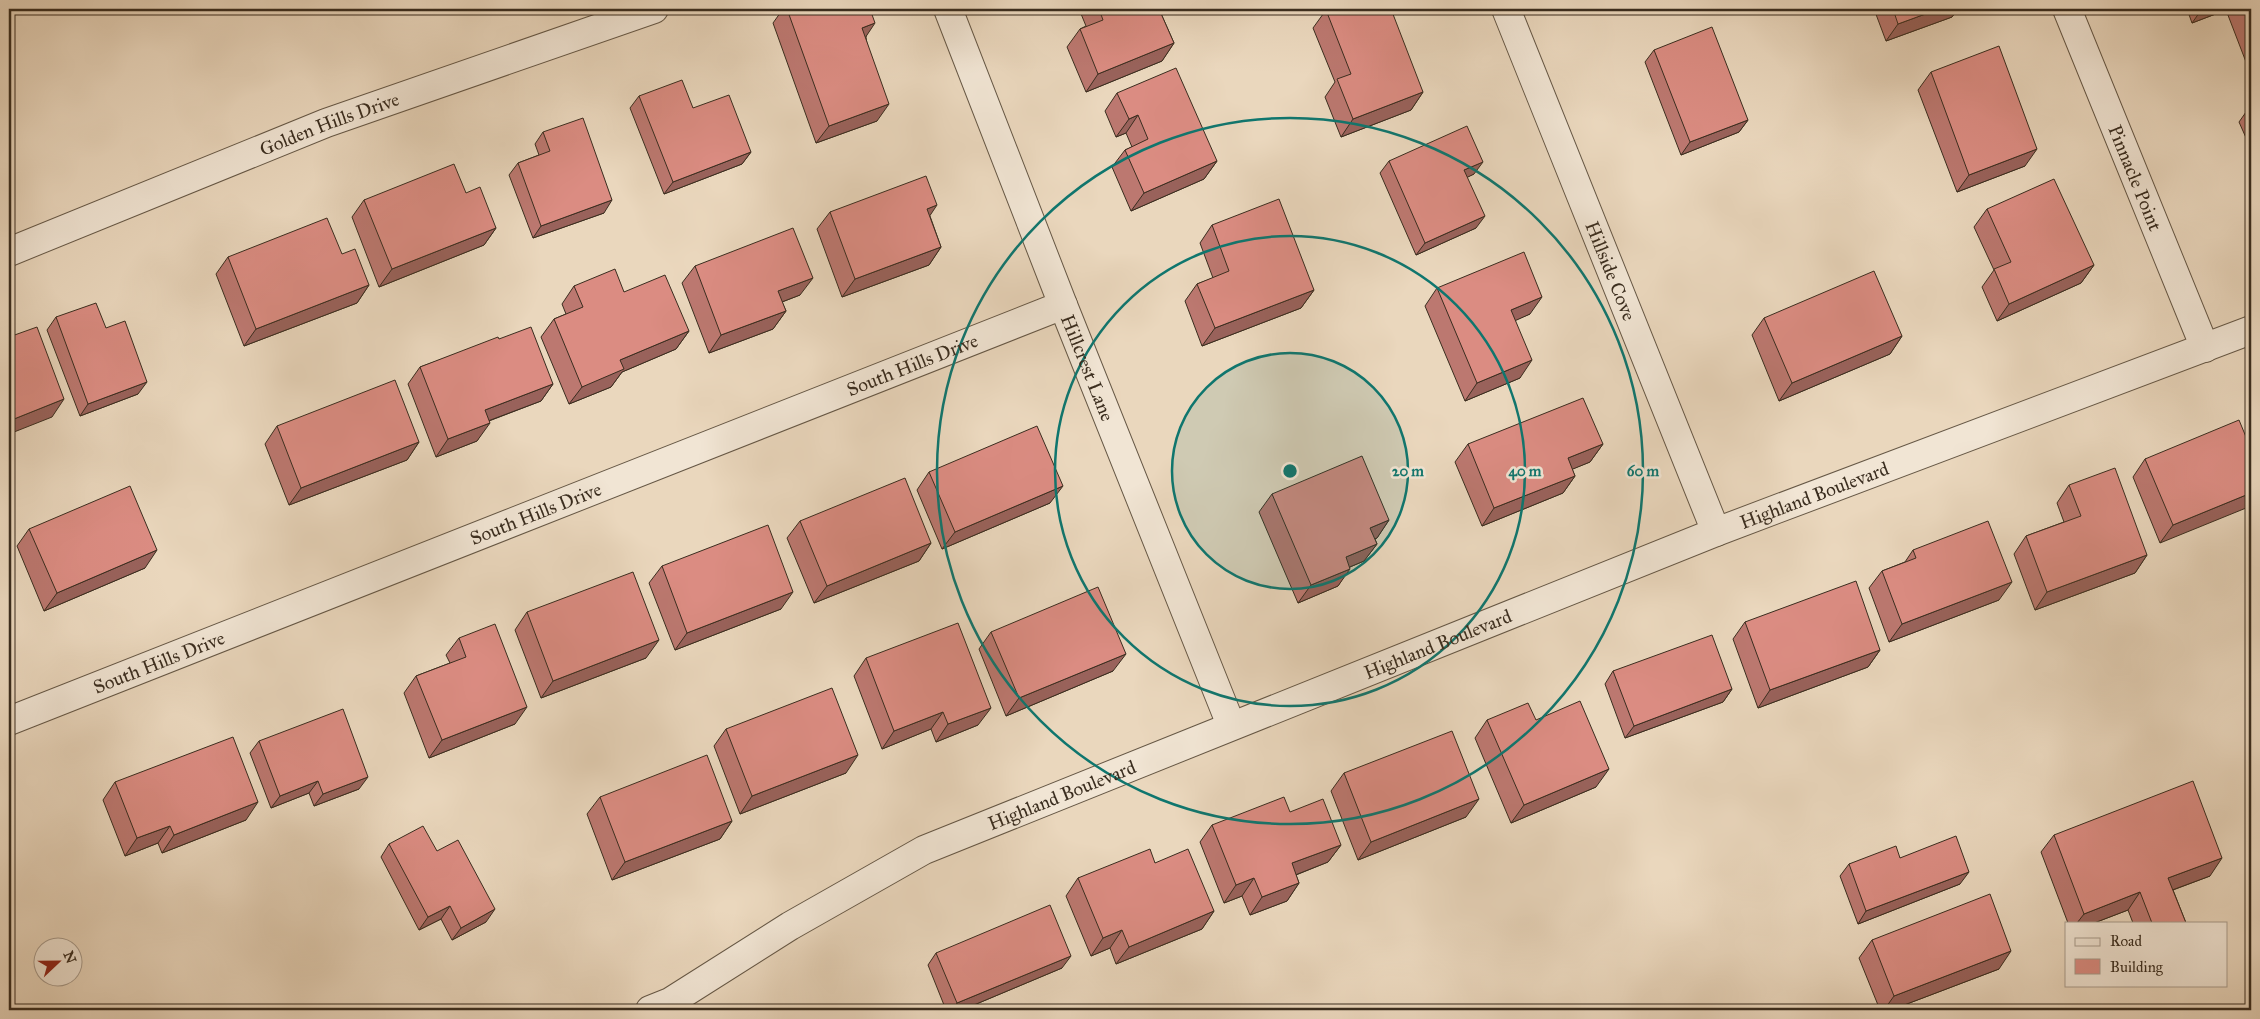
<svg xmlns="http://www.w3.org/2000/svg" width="2260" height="1019" font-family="'IM FELL Great Primer',serif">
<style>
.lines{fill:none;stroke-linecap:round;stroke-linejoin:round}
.street-casing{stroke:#665846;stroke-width:30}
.street{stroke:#f1e5d4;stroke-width:28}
.wall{fill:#bc7870;stroke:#3a2d1f}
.shaded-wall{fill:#99625b;stroke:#3a2d1f}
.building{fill:#db8c82;stroke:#3a2d1f}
.ring{fill:none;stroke:#0f766e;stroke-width:2.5}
.labels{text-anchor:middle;stroke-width:5;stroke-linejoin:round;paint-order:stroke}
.street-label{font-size:19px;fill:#3a2d1f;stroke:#f1e5d4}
.centre{fill:#0f766e;stroke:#f1e5d4;stroke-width:2.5}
.ring-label{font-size:15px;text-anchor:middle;font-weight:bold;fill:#0f766e;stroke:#f1e5d4;stroke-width:5;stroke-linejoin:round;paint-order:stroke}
</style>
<rect width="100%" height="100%" fill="#ead7bd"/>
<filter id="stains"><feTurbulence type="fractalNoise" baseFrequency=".004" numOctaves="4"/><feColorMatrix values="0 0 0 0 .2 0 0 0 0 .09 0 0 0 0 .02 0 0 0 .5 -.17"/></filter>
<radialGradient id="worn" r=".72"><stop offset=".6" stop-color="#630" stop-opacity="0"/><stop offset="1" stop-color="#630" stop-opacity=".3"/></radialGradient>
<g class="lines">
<g class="street-casing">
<g id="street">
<path id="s1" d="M948,9l115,296 168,420"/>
<path id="s2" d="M1506,9l210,523"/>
<path id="s3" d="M2067,9l138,339"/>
<path id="s4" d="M9,252l317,-129 328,-114"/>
<path id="s5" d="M9,721l1054,-416"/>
<path id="s6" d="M650,1010l20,-8 120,-76 134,-76 792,-318 535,-202"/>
</g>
</g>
<use href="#street" class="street"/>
</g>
<path class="wall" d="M783,9h87l-4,28 11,84 -61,22 -43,-120z
M1079,9h80l15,34 -12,18 -76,31 -19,-45 13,-18 6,-3z
M1874,9h84l-6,8 -66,24z
M2187,9h64v52l-5,1 -20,-52 -34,13z
M1326,10l97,82 -12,18 -70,27 -16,-40 10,-15 -22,-54z
M1654,50l94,70 -9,12 -58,23 -36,-93z
M1931,72l94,94 -68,26 -39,-102z
M1117,93l100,68 -13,18 -73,32 -19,-44 13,-17 7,-3 -6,-14 -10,4 -11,-26z
M639,96l54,12 58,44 -9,12 -78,30 -34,-86z
M2251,105v44l-12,-27z
M543,132l61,81 -71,25 -24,-63 9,-12 21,-8 -4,-11z
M1389,161l85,13 -7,3 9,51 -60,27 -36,-82z
M466,193l30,35 -12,17 -105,42 -27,-70 12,-17z
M1987,209l107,56 -13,18 -84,38 -15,-34 12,-17 -20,-43z
M830,212l100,4 11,31 -12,18 -87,32 -25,-68z
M1212,225l102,65 -13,18 -99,38 -17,-45 12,-17 16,-6 -13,-35z
M342,254l27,31 -12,18 -113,43 -28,-72 12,-17z
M695,266l105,29 -18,7 4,9 -13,18 -64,24 -27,-70z
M574,286l50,6 65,39 -13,18 -54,23 -11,15 -42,17 -28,-67 13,-18 12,-5 -4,-10z
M1437,288l93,26 -15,6 5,58 -55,23 -40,-95z
M56,317l50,11 32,66 -58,22 -33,-86z
M1764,318l138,18 -12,18 -111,47 -27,-66z
M499,339l54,45 -12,17 -52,20 -12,20 -41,16 -28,-73 12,-17z
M277,426l142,16 -12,18 -118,45 -24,-61z
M1468,444h135l-13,18 -18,7 3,7 -12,17 -81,33 -27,-64z
M2251,449l-91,94 -27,-66 12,-18z
M929,472l121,31 -108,46 -25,-59z
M2069,485l78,70 -12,18 -100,37 -21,-56 12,-18 38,-14 -7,-19z
M1272,494l117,26 -12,18 -2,1 2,5 -13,17 -14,6 -12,19 -40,17 -39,-91z
M800,521l131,22 -12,18 -105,42 -27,-65z
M29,529l116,39 -101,43 -27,-65z
M1913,550l86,50 -110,42 -20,-54 13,-17 23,-9z
M662,566l119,43 -106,41 -26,-67z
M527,612l119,46 -105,40 -26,-68z
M1745,622l135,28 -12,17 -110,41 -25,-69z
M991,632l122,39 -107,45 -27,-67z
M459,638l56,86 -86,34 -25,-65 12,-17 34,-13 -4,-8z
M866,658l112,67 -42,17 -5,-13 -49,20 -28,-73z
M1613,671l119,18 -9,13 -98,36 -20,-54z
M1487,720h49l60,67 -85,36 -36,-85z
M726,729l120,44 -106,41 -26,-68z
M259,741l100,48 -45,17 -5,-13 -38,15 -21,-55z
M1344,773l122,44 -108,43 -27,-69z
M115,782l131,38 -84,33 -4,-10 -33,13 -22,-56z
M600,797l132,24 -12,18 -108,41 -25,-66z
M1212,825l129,20 -13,17 -32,13 3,8 -12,18 -37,14 -8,-19 -18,7 -24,-61z
M2054,835l156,41 -37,14 13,33h-53l-5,-13 -34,13h-26l-27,-71z
M389,844l48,7 49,71 -34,18 -11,-21 -22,11 -38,-73z
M1900,858l60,26 -102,40 -18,-48 9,-12z
M1155,863l59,48 -12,18 -86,35 -6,-16 -19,8 -25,-60 12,-18z
M1872,940l127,29 -108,41h-11l-21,-52z
M936,953l126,15 -100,42h-16l-18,-45z"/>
<path class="shaded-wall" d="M1939,9h19l-6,8 -66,24 12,-17z
M2202,9h25l-1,1 -34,13z
M875,23l-12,18 -1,-13z
M1174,43l-12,18 -76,31 12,-18z
M2251,55v6l-5,1z
M1423,92l-12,18 -70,27 12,-18z
M889,104l-12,17 -61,22 13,-17z
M1138,115l-12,18 -10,4 13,-18z
M1748,120l-9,12 -58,23 9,-13z
M2037,149l-12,17 -68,26 12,-17z
M751,152l-9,12 -78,30 9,-12z
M1217,161l-13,18 -73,32 13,-18z
M1483,162l-9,12 -18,9 8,-13z
M612,200l-8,13 -71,25 8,-12z
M937,205l-12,18 2,-14z
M1485,216l-9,12 -60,27 9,-12z
M496,228l-12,17 -105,42 13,-18z
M941,247l-12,18 -87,32 13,-18z
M2094,265l-13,18 -84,38 12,-17z
M813,278l-13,17 -34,13 12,-17z
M369,285l-12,18 -113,43 12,-17z
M1314,290l-13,18 -99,38 13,-18z
M1542,297l-12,17 -31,14 12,-18z
M786,311l-13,18 -64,24 12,-18z
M689,331l-13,18 -54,23 -11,15 -42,17 13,-17 38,-27z
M1902,336l-12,18 -111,47 13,-18z
M1532,360l-12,18 -55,23 12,-18z
M147,382l-9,12 -58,22 8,-12z
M553,384l-12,17 -69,26 13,-17z
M64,399l-12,18 -43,17v-13z
M490,423l-13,18 -41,16 12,-18z
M419,442l-12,18 -118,45 12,-17z
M1603,444l-13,18 -34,14 12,-18z
M1575,476l-12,17 -81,33 12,-18z
M1063,486l-13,17 -108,46 13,-17z
M2251,493v13l-91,37 13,-18z
M1389,520l-12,18 -19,7 12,-17z
M931,543l-12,18 -105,42 13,-17z
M1377,544l-13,17 -31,13 13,-17z
M157,550l-12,18 -101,43 13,-18z
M2147,555l-12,18 -100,37 12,-18z
M1350,569l-12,17 -40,17 13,-18z
M2012,582l-13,18 -110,42 13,-18z
M793,592l-12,17 -106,41 12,-17z
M659,640l-13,18 -105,40 12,-17z
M1880,650l-12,17 -110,41 12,-18z
M1126,654l-13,17 -107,45 13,-18z
M1732,689l-9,13 -98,36 9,-12z
M527,707l-12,17 -86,34 13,-18z
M991,708l-13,17 -42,17 12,-18z
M943,712l-12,17 -49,20 12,-18z
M858,755l-12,18 -106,41 12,-18z
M1609,769l-13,18 -85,36 13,-18z
M368,777l-9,12 -45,17 9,-12z
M318,781l-9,12 -38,15 9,-12z
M1479,799l-13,18 -108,43 13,-18z
M258,802l-12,18 -84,33 12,-18z
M732,821l-12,18 -108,41 13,-18z
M170,826l-12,17 -33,13 12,-18z
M1341,845l-13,17 -48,19 12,-18z
M2222,858l-12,18 -54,20 12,-18z
M1969,872l-9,12 -102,40 8,-13z
M1254,878l-12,18 -18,7 12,-18z
M1299,883l-12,18 -37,14 12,-18z
M2140,892l-12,18 -34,13h-17l7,-9z
M450,906l-9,13 -22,11 9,-13z
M495,909l-9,13 -34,18 9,-12z
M1214,911l-12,18 -86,35 13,-17z
M1122,930l-12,18 -19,8 12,-18z
M2011,951l-12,18 -108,41h-7l10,-14z
M1071,956l-9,12 -100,42h-9l4,-7z"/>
<path class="building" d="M787,9h83l5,14 -13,5 27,76 -60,22z
M1099,9h60l15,34 -76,31 -18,-45 23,-9z
M1329,9h62l32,83 -70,27 -16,-40 14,-5 -25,-64z
M1893,9h46l-41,15z
M2245,9h6v17z
M1712,27l36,93 -58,22 -36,-92z
M1999,46l38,103 -68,26 -38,-103z
M1176,68l41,93 -73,32 -19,-43 23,-11 -10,-24 -9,4 -12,-26z
M682,80l11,28 36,-13 22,57 -78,30 -34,-86z
M583,118l29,82 -71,26 -23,-63 32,-12 -7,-19z
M1467,126l16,36 -19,8 21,46 -60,27 -36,-82z
M454,164l12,29 14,-6 16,41 -104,41 -28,-69z
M926,176l11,29 -10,4 14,38 -86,32 -25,-67z
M2054,179l40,86 -85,39 -15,-35 17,-7 -24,-53z
M1279,199l35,91 -99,38 -18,-44 32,-13 -17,-46z
M327,218l15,36 13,-5 14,36 -113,44 -28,-72z
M793,228l20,50 -35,13 8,20 -65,24 -26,-69z
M1524,252l18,45 -31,13 21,50 -55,23 -40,-95z
M615,269l9,23 41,-17 24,56 -69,29 4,9 -42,18 -28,-68 29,-12 -9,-21z
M1874,271l28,65 -110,47 -28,-65z
M96,303l10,25 19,-7 22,61 -59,22 -32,-87z
M37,327l27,72 -55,22v-84z
M531,327l22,57 -68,26 5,13 -42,16 -28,-72 78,-30 1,2z
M395,380l24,62 -118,46 -24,-62z
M1583,398l20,46 -35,14 7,18 -81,32 -26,-64z
M2239,420l12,29v44l-78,32 -28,-66z
M1037,426l26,60 -108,46 -26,-60z
M1362,456l27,64 -19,8 7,16 -31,13 4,12 -39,16 -39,-91z
M2115,468l32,87 -100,37 -21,-56 55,-20 -12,-31z
M905,478l26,65 -104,43 -27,-65z
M130,486l27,64 -100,43 -28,-64z
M1988,521l24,61 -110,42 -20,-53 34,-13 -3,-8z
M768,525l25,67 -106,41 -25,-67z
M633,572l26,68 -106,41 -26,-69z
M1856,581l24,69 -110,40 -25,-68z
M1098,587l28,67 -107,44 -28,-66z
M958,623l33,85 -43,16 -5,-12 -49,19 -28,-73z
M495,624l32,83 -85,33 -26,-64 50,-19 -7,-19z
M1712,635l20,54 -98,37 -21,-55z
M832,688l26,67 -106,41 -26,-67z
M1580,701l29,68 -85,36 -37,-85 41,-17 8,17z
M343,709l25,68 -45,17 -5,-13 -38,15 -21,-55z
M1452,731l27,68 -108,43 -27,-69z
M233,737l25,65 -84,33 -4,-9 -33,12 -22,-56z
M707,755l25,66 -107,41 -25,-65z
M2193,781l29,77 -54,20 18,45h-34l-12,-31 -56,22 -30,-79z
M1284,797l6,15 33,-13 18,46 -49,18 7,20 -37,14 -8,-19 -18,7 -24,-60z
M423,826l14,25 21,-11 37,69 -34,19 -11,-22 -22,11 -39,-73z
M1956,836l13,36 -103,39 -17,-47 47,-18 4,12z
M1150,849l5,14 33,-14 26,62 -85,36 -7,-17 -19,8 -25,-60z
M1990,894l21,57 -117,45 -22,-56z
M1050,905l21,51 -114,47 -21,-50z"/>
<circle cx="1290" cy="471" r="118" fill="#0f766e" fill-opacity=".12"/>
<g class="ring">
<circle cx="1290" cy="471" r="118"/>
<circle cx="1290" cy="471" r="235"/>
<circle cx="1290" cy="471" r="353"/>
</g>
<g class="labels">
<g class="street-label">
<text dy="7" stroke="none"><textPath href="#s4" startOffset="345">Golden Hills Drive</textPath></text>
<text dy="7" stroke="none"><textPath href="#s3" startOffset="182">Pinnacle Point</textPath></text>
<text dy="7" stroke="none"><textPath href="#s2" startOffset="282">Hillside Cove</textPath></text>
<text dy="7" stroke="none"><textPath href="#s5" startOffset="971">South Hills Drive</textPath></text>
<text dy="7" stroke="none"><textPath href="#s1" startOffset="385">Hillcrest Lane</textPath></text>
<text dy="7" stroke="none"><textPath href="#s6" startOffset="1276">Highland Boulevard</textPath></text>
<text dy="7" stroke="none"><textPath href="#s5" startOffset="566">South Hills Drive</textPath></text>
<text dy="7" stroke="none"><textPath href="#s6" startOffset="871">Highland Boulevard</textPath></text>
<text dy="7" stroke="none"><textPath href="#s5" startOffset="161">South Hills Drive</textPath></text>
<text dy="7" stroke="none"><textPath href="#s6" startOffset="466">Highland Boulevard</textPath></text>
</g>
</g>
<circle cx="1290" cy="471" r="8" class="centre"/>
<g class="ring-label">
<text x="1408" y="476">20 m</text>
<text x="1525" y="476">40 m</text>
<text x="1643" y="476">60 m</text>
</g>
<rect width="2260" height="1019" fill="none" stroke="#ead7bd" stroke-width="30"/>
<rect x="10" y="10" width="2240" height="999" fill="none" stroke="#3a2d1f" stroke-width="2.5"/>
<rect x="15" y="15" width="2230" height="989" fill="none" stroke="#3a2d1f"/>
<rect x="2065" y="922" width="162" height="65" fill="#f1e5d4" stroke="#a89b8c"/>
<rect x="2075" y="938" width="25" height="8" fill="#f1e5d4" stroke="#a89b8c"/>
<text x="2110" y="946" font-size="15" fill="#3a2d1f">Road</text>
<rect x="2075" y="959" width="25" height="15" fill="#db8c82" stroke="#a89b8c"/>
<text x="2110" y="972" font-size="15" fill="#3a2d1f">Building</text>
<g transform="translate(58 962) rotate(68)"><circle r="24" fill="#f1e5d4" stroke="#a89b8c"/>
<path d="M0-4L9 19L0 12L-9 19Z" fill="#8f2418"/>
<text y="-8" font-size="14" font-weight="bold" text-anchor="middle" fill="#3a2d1f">N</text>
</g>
<rect width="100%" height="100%" filter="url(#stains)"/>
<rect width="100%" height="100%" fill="url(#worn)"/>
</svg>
